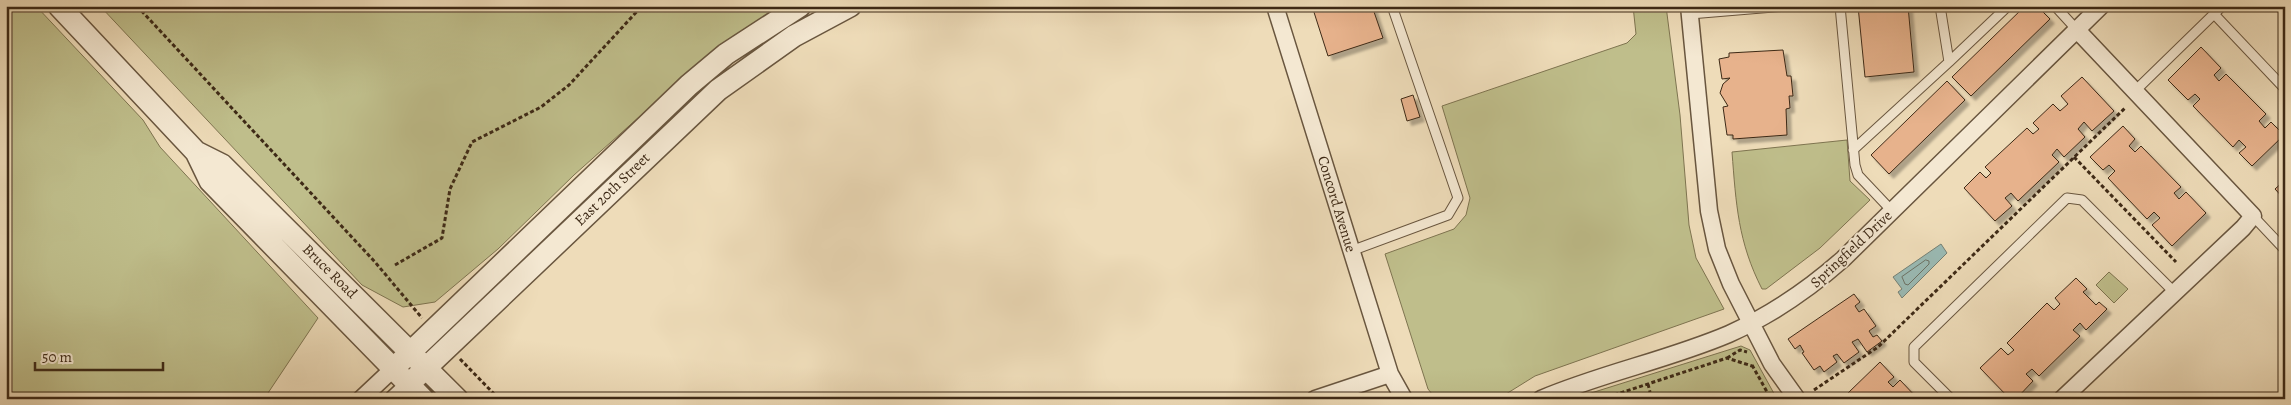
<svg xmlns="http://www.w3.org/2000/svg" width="2291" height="405" font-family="Alegreya,serif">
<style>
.green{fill:#bfbe8b;stroke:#7e7450}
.water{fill:#9abab4;stroke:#758075}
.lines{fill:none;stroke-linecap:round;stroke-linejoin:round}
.shore{stroke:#6c7265;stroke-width:1}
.building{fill:#e7b28c;stroke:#3d2916;filter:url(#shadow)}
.service-casing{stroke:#69563f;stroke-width:11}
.minor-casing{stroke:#69563f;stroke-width:19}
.tertiary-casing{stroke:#69563f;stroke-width:24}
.path{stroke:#3d2916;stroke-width:3;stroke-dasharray:4 2.5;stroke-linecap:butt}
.service{stroke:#f4e8d2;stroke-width:9}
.minor{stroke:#f4e8d2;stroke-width:16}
.tertiary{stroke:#f4e8d2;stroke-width:21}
.labels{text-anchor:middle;stroke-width:4;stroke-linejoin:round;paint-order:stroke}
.street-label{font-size:15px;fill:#3d2916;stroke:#f4e8d2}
</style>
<defs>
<filter id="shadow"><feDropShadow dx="4.5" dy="4.5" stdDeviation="1" flood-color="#0004"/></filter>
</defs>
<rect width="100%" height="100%" fill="#eedcb9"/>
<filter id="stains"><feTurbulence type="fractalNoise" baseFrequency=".004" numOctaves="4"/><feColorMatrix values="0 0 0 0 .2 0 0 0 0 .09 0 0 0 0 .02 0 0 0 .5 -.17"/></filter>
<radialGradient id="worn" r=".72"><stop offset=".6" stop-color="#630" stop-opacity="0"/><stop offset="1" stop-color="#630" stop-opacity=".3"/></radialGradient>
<path class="green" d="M6,6h30l107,114 17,27 158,171 -54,81h-258z
M100,6h685l-73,46 -138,123 -76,74 -63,53 -32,5 -41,-22z
M1633,6h33l14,109 9,110 7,33 28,51 -189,67 -37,23h-62l-8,-10 -43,-135 69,-25 12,-14 4,-17 -28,-92 185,-63 9,-9z
M1847,140l3,41 20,19 -50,48 -54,41h-4c-24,-47 -26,-85 -30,-137z
M2109,272l19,17 -14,14 -18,-18z
M1741,346l9,4 27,49h-205z"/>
<path class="water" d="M1941,244l6,9 -45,45 -4,-6 4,-3 -9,-12z"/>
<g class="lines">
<path class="shore" d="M1926,260l3,1v3l-21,21 -3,-1 -3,-7z"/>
</g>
<path class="building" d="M1312,6h60l11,32 -55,18z
M1858,6h50l6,66 -49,5z
M2025,6h12l13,13 -79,77 -19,-19z
M2201,47l20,21 -7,7 5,6 7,-7 40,40 -7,7 6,7 6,-6 13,13 -32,31 -13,-13 7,-6 -7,-7 -6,7 -40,-41 7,-7 -5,-5 -7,6 -20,-20z
M1783,50l4,26h4l2,20h-4l1,12 -4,1 1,26 -54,4v-4h-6l-4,-28 5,-1 -8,-13 3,-9 7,-6 -8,1 -3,-20 10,-2v-4z
M2082,77l32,34 -22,20 -8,-9 -6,7 7,8 -21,20 -7,-8 -5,6 7,7 -41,39 -7,-8 -6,5 7,8 -17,15 -31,-33 16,-16 6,6 5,-5 -6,-6 42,-39 6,6 6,-5 -6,-6 20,-19 7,7 8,-7 -7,-8z
M1947,81l18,19 -76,74 -18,-19z
M1413,95l7,22 -13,4 -6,-22z
M2123,126l12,13 -6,7 6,6 6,-6 40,41 -7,6 5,6 7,-7 20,21 -34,33 -20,-21 8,-7 -6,-6 -7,7 -39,-41 7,-7 -6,-6 -6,5 -13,-13z
M2285,180v20l-10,-11z
M2076,278l11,11 -4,3 13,13 3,-3 8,7 -21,21 -6,-7 -7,7 7,6 -41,40 -7,-7 -6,5 7,7 -17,18h-6l-30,-31 21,-20 7,7 6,-5 -7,-7 40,-40 7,7 6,-6 -5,-6z
M1854,294l6,8 -5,4 4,6 5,-3 12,17 -7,5 4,6 4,-2 5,6 -15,11 -9,-13 -6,3 7,10 -15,11 -7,-9 -4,2 4,6 -13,10 -4,-6 -6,4 -12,-17 2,-1 -4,-7 -5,4 -7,-10z
M1880,362l14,15 -6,5 5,5 7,-7 18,19h-65l-5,-6z"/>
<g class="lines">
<g class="service-casing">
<path id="service" d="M1840,6l15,159 3,10 34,36
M2055,6l22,24
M1690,14l97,-8
M2214,14l8,-8
M1949,62l59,-56
M2135,91l79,-77 71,75
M1853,150l96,-88 -9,-56
M2253,216l32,34
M1351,251l97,-36 10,-17 -66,-192
M1951,399l-37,-37v-15l153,-149 15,2 93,93"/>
</g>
<g class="minor-casing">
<path id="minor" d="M1275,6l115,368 14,25
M1689,6l20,205 8,38 14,35 41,80 25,35
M361,399l33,-31
M393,399l16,-15
M1315,399l75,-25
M1541,399c61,-26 127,-39 188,-65 42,-19 79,-44 114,-75l258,-253
M2062,399l181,-171 10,-12 -176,-186"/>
</g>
<g class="tertiary-casing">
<path id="tertiary" d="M59,6l137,146 14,29 213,218
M196,152l26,13 235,234
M394,368l295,-283 37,-31 74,-48
M409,384l309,-294 76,-54 56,-30"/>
</g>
<path class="path" d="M137,6l238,256 47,56
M2074,157l102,105
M395,265l47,-27 8,-49 22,-47 69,-35 28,-22 73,-79
M1727,358l13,-8 7,2
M460,359l39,40
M1752,365l19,34
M1648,384l2,8
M1814,390l64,-43 247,-239
M1602,399l125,-41 25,8"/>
<use href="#service" class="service"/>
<use href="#minor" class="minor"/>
<use href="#tertiary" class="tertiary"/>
</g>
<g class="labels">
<g class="street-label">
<text transform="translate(612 189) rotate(-44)" y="5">East 20th Street</text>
<text transform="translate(1337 204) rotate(73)" y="5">Concord Avenue</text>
<text transform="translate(1851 249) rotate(-43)" y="5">Springfield Drive</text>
<text transform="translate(330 271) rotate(45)" y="5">Bruce Road</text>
</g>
</g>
<rect width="2291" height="405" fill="none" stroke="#eedcb9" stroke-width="25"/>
<rect x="8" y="8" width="2276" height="390" fill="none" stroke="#3d2916" stroke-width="2.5"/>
<rect x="12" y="12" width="2266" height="380" fill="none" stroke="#3d2916"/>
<path d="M35 362v8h128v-8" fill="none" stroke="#3d2916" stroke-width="2.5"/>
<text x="42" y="362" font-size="15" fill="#3d2916" stroke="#f4e8d2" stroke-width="4" paint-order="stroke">50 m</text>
<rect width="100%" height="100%" filter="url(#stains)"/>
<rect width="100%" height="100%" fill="url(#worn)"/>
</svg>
